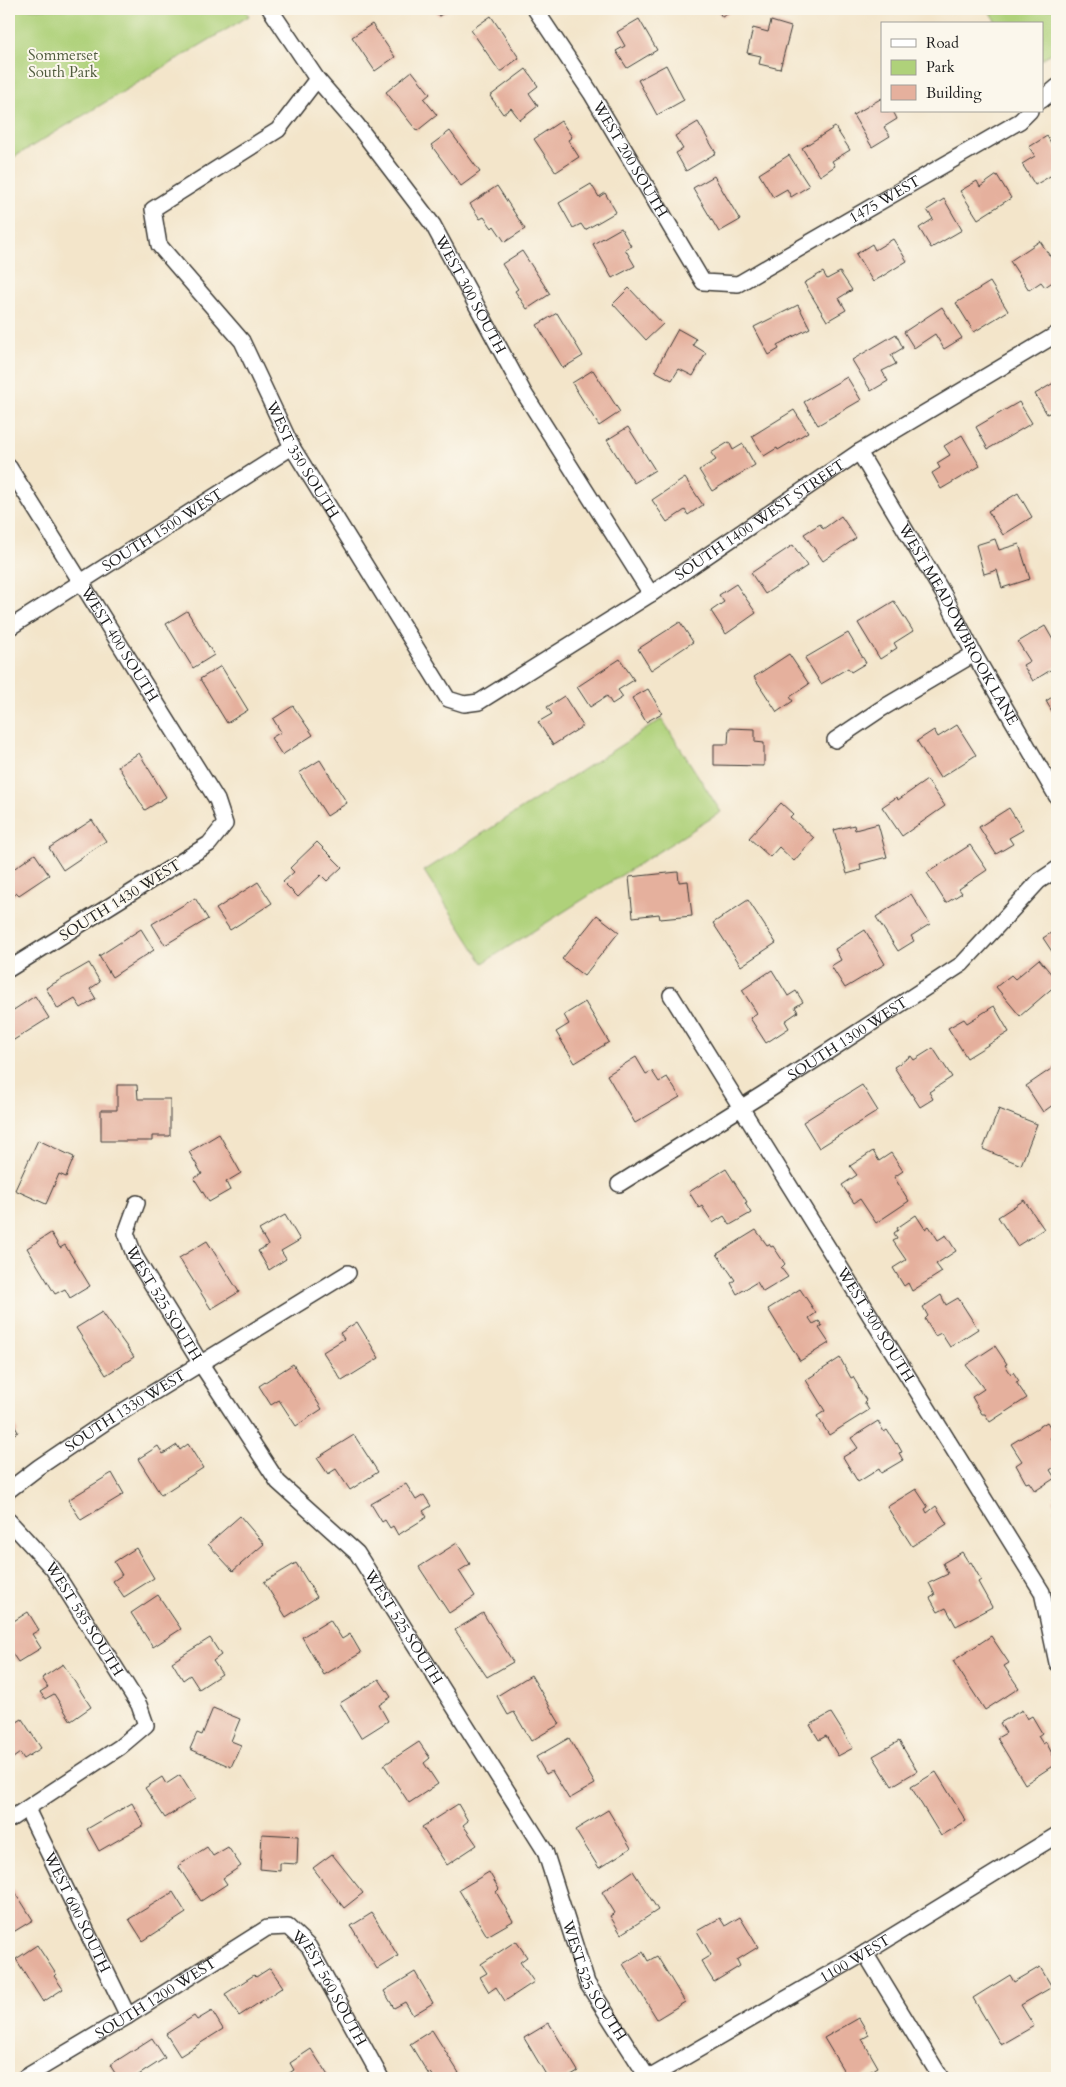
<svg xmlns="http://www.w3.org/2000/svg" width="1066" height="2087" font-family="Cardo,serif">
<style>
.green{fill:#afd17a;stroke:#66764b}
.building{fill:#e5b09d}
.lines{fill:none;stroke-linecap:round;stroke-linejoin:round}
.minor-casing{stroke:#3c3a36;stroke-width:18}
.minor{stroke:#fff;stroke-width:15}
.labels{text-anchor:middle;stroke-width:4;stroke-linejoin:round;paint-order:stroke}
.park-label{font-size:15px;fill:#4f5b3d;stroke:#fbf7ec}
.street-label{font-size:15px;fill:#1c1c1c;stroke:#fbf7ec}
</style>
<rect width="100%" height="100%" fill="#fbf7ec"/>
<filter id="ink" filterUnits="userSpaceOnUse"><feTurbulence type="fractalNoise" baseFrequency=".02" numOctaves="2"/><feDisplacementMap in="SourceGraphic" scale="10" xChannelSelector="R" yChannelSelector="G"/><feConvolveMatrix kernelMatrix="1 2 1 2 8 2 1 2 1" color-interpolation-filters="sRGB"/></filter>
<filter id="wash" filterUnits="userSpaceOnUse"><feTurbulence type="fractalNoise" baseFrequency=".0096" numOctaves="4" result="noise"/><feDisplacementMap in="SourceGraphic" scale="20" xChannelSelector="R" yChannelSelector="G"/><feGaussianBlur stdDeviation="1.12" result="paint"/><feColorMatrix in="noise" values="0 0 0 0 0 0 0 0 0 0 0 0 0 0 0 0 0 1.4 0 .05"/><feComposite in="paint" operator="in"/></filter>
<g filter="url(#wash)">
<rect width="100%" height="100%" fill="#f3e5ca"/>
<path class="green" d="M9,9h236l4,7 -240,144z
M988,9h69v38l-15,13v-36h-45z
M662,719l59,93 -238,151 -59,-92z"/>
<g id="blocks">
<path class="building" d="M434,9h16l-11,7z
M717,9h19l-14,8z
M491,16l28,42 -19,14 -29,-42z
M639,19l18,31 -30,18 -11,-17 9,-5 -8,-14z
M771,21l20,6 -11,42 -21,-5 2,-8 -14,-3 6,-25 15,4z
M372,24l23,33 -20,14 -23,-34z
M666,65l18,35 -27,15 -19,-35z
M526,69l12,17 -9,7 9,13 -18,14 -9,-12 -8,6 -13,-18z
M412,71l18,23 -6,5 13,16 -20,16 -31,-39z
M882,98v13h11l4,8 -13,8 6,9 -18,11 -19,-32z
M561,121l11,16 -4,3 11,17 -23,15 -22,-33z
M698,122l18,31 -30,18 -10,-18 7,-4 -8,-13z
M835,127l15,23 -18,11 3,5 -15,10 -18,-28z
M450,131l30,41 -19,14 -30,-41z
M1047,136l10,17v19l-22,13 -13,-21 13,-8 -6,-9z
M789,155l20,31 -18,11 -4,-8 -14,8 -14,-23z
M997,175l14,23 -33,21 -18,-28 17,-10 3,6z
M714,176l26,44 -21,12 -26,-44z
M591,184l8,13 6,-4 11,19 -31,18 -4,-6 -8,4 -14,-25z
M497,186l28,43 -20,13 -11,-16 -2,2 -8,-11 -4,2 -10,-15z
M944,199l18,31 -31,18 -12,-20 14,-9 -6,-9z
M621,228l10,18 -6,3 10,17 -23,12 -19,-34z
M893,239l14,22 -34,21 -17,-28 16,-10 3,6z
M1040,241l17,26v12l-12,8 -4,-5 -12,8 -19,-29z
M522,251l28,43 -23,15 -12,-18 3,-2 -16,-25z
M823,272l4,7 13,-7 12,18 -13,8 7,12 -19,11 -23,-38z
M990,282l18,29 -34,21 -18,-29z
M629,288l34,36 -17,16 -33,-36z
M798,305l12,23 -33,17 2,4 -10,6 -15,-28z
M942,307l20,31 -18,11 -9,-15 -21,14 -10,-16z
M557,313l26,43 -20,12 -26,-43z
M678,329l18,10 -3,6 13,8 -13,23 -14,-7 -7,11 -17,-9z
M896,334l7,14 -12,7 5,9 -14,7 6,10 -17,10 -19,-31z
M593,370l27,42 -21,14 -27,-43z
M847,377l14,23 -43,25 -14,-23z
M1057,381v28l-10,5 -12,-20z
M1019,402l13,21 -44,26 -12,-22z
M794,410l14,22 -30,18 -1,-2 -13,8 -12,-20z
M628,427l27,43 -21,13 -27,-43z
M962,435l18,31 -39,23 -9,-16 8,-5 -3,-5 13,-8 -6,-9z
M729,442l4,8 10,-6 12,21 -43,26 -13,-21 17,-10 -5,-7z
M685,478l18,27 -15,10 -3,-5 -18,12 -15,-22z
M1018,493l14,24 -29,18 -15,-24z
M841,516l15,22 -33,23 -19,-27 16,-10 3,5z
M995,539l4,11 20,-6 11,35 -28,9 -5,-18 -13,4 -8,-29z
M793,545l14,21 -42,28 -14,-21z
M736,584l20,29 -30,21 -15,-23 13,-9 -5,-7z
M894,601l19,30 -19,12 3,5 -17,11 -22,-36z
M187,611l27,44 -21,13 -27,-44z
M680,622l13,20 -42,28 -13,-21z
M1045,626l12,21v19l-24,15 -10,-16 7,-4 -12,-19z
M848,633l18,30 -15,9 -3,-4 -27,16 -16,-26z
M789,654l20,30 -19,13 3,4 -16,11 -23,-35z
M620,659l14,21 -16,10 5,7 -11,7 -5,-8 -17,11 -13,-20z
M221,666l27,44 -21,13 -27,-44z
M648,689l14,24 -16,9 -14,-24z
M1057,694v26l-11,-19z
M564,696l19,30 -30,19 -15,-23 14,-8 -5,-7z
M293,706l20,29 -31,20 -11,-17 10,-6 -8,-13z
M957,725l19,30 -36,23 -23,-37 17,-11 4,7z
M729,728l26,1v13l9,1v23l-50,-1v-21h14z
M139,753l27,44 -21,13 -27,-44z
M320,760l27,43 -20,13 -28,-43z
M927,780l18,26 -43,30 -20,-29 15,-10 1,3z
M781,803l12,11 -3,3 24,21 -20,23 -15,-14 -9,10 -21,-19z
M1009,808l14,22 -14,8 4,6 -17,10 -17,-27z
M92,820l14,21 -43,29 -14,-22z
M878,824l9,33 -27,7 1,6 -14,4 -13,-44 20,-5 1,5z
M317,842l25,25 -15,14 -6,-6 -23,22 -15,-15 11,-10 -4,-4z
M970,845l17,25 -28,19 3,4 -16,10 -19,-30z
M35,854l14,21 -30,20 -2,-2 -8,6v-27z
M678,872l1,10 9,-1 4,35 -32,3 -1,-5 -26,3 -4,-40z
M258,882l14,21 -42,27 -14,-21z
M911,894l19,30 -19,12 3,5 -16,10 -22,-34z
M195,898l13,21 -43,26 -13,-21z
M748,900l28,43 -35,23 -28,-43z
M597,915l22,17 -35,44 -22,-17z
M141,929l13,21 -42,27 -13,-21z
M1057,929v30l-14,-21z
M865,930l20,34 -40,24 -14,-22 10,-6 -6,-11z
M1039,959l18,22v3l-37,32 -24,-29 15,-12 4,4z
M89,963l11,19 -10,7 6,10 -15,9 -6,-9 -17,10 -12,-21z
M772,970l16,26 8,-5 7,11 -8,5 3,5 -13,9 4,7 -23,15 -16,-25 7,-5 -15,-23z
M35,996l14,22 -40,25v-30z
M585,1002l24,40 -34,21 -19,-31 13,-8 -5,-9z
M994,1006l15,26 -42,26 -19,-30 16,-9 3,4z
M933,1048l19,29 -23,15 4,7 -13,8 -26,-40 17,-11 3,4z
M636,1057l10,17 6,-3 7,11 8,-5 13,20 -45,26 -28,-48z
M1057,1065v37l-14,10 -17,-26z
M117,1085h20l1,14h32v37h-18v5h-51v-31h16z
M862,1085l16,26 -59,37 -16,-26z
M999,1109l38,15 -16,41 -38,-16z
M219,1134l22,39 -15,9 4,8 -21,12 -15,-24 8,-4 -13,-22z
M38,1140l36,17 -8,20 -7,-3 -13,30 -31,-14z
M873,1151l6,10 12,-8 12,18 -9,6 15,24 -33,22 -16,-24 -6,4 -12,-18 15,-10 -7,-9z
M726,1169l21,33 -2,1 6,10 -21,12 -6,-9 -11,7 -11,-17 -3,2 -10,-16z
M1024,1200l20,29 -27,17 -19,-29z
M285,1215l15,25 -19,11 5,8 -17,11 -11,-19 10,-6 -9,-15z
M916,1215l9,14 4,-3 9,14 8,-5 10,16 -20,13 6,8 -30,19 -4,-8 -4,3 -11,-18 13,-8 -13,-19 4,-2 -3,-6 4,-3 -1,-2z
M756,1230l11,15 2,-1 2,3 2,-1 12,18 -4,4 7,9 -25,15 -6,-10 -20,12 -6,-11 4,-3 -18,-26z
M51,1233l9,15 5,-3 25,41 -20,12 -5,-9 -10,5 -28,-46z
M207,1241l32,51 -28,17 -32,-51z
M800,1289l16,24 -7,5 4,6 6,-3 3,5 -3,2 10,15 -29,18 -32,-52z
M941,1295l5,10 12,-7 20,31 -28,18 -9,-14 -6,3 -10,-17 3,-3 -5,-9z
M102,1312l32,45 -28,18 -30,-47z
M357,1322l22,36 -37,23 -19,-29 21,-13 -4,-6z
M995,1346l12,18 -2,1 6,9 2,-2 6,9 -3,1 11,16 -37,24 -5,-8h-3l-10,-17 12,-8 -18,-24z
M840,1358l11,20 2,-1 6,10 -1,1 8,12 -2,2 5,8 -40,25 -12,-19 8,-5 -19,-31z
M293,1364l29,45 -26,17 -17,-26 -8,5 -12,-19z
M9,1416l9,16 -9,5z
M878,1421l6,11 3,-2 9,14 1,-1 5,9 -3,1 4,7 -22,13 -2,-4 -21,13 -15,-25 15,-9 -7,-10z
M1047,1422l8,13 -5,3 7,9v18l-7,5 5,8 -20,13 -6,-9 -3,1 -10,-18 6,-4 -11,-17z
M354,1435l24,37 -28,18 -14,-21 -8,5 -11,-16z
M188,1444l15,24 -42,27 -23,-36 20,-13 5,8 14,-9 3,5z
M112,1473l12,21 -43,26 -13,-20z
M406,1484l10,16 8,-5 7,11 -8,5 4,6 -29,18 -5,-9 -3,2 -5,-8 -3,2 -11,-18z
M916,1489l12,18 -3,2 2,4 9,-7 11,18 -35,22 -25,-39z
M1057,1496v20l-4,-7 3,-2 -4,-7z
M240,1516l24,28 -31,27 -25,-27z
M457,1543l13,21 -11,7 16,25 -26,17 -30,-46z
M136,1548l18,30 -30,19 -11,-16 9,-6 -8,-13z
M962,1552l7,11 2,-1 10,18 -3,2 14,25 -36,19 -10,-18 -8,4 -8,-14 5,-3 -6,-12 19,-9 -5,-11z
M296,1563l21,34 -31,20 -22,-35z
M158,1595l23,34 -28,18 -22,-34z
M28,1612l11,18 -7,4 9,14 -23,14 -9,-13v-25z
M483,1613l30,49 -26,15 -32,-47z
M330,1620l12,19 8,-5 11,19 -37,22 -22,-38z
M991,1636l18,27 -5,3 15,22 -34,22 -32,-49z
M210,1638l11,17 -8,6 9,13 -23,15 -9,-14 -7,5 -11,-18z
M63,1664l28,43 -20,14 -17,-27 -9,5 -5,-7 8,-5 -6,-9z
M531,1675l29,49 -29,17 -17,-29 -6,3 -11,-19z
M379,1679l12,18 -12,8 9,16 -27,17 -21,-35z
M213,1708l27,11 -9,22 10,4 -10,22 -41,-18 7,-16 5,2z
M1022,1710l5,9 5,-3 10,17 -4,3 5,8 3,-2 11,21 -32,21 -28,-46 9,-5 -6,-10z
M831,1713l22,35 -15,8 -12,-20 -7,4 -9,-15z
M22,1719l19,29 -17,11 -4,-6 -11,8v-34z
M569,1738l26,46 -26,15 -17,-28 -6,3 -10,-17z
M899,1741l18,30 -25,15 -19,-30z
M419,1742l11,16 -6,5 14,21 -29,19 -25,-38z
M936,1772l30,49 -25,15 -30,-49z
M180,1775l15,24 -30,19 -20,-30 17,-11 4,7z
M132,1803l12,22 -45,26 -12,-22z
M458,1804l10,17 -5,4 14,20 -30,20 -25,-38z
M608,1810l23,38 -32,20 -24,-38z
M262,1834l36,2 -1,28 -17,-1v8l-20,-2z
M207,1847l6,9 15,-9 13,19 -18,12 4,6 -26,17 -23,-35z
M332,1854l31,39 -19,15 -31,-40z
M633,1871l25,39 -37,24 -11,-18 5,-3 -13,-21z
M489,1872l10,17 -3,3 17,29 -26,15 -28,-46z
M9,1886l3,5 2,-1 19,30 -23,14z
M173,1892l13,21 -43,28 -14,-22z
M372,1913l26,43 -21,13 -26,-43z
M740,1917l18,30 -21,13 3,6 -26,16 -13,-21 10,-6 -14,-24 23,-13 5,8z
M516,1941l11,16 -7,5 14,20 -29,19 -9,-14 -7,5 -9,-15 7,-4 -6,-9z
M37,1945l19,29 -2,2 9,13 -20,13 -27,-43z
M643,1952l5,9 9,-5 28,46 -28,17 -34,-55z
M1040,1967l12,20 -31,18 13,21 -33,19 -28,-47 37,-23 4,7z
M270,1968l13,19 -44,29 -14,-22 29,-19 2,2z
M415,1972l18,31 -20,12 -8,-13 -11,6 -10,-17z
M212,2011l11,18 -43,27 -14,-22 28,-18 3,4z
M859,2018l10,17 -7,4 16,28 -19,11h-11l-24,-40z
M549,2023l29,48 -12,7h-18l-24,-40z
M432,2030l27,43 -8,5h-16l-4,-5 -2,2 -19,-31z
M152,2038l13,20 -31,20h-16l-8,-13z
M311,2049l18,28 -47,1 12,-8 -4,-7z"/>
</g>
</g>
<g filter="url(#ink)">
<use href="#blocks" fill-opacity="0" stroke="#3c3a36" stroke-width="1"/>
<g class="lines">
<g class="minor-casing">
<g id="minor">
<path id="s1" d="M270,9l47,70 40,46 76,100 91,168 127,201"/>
<path id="s2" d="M535,9l56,84 112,189 35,2 282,-163 10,-10"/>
<path id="s3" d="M317,79l-39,51 -125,79 6,36 83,96 50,106 156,252 16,5 15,-2 172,-108 208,-142 198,-118"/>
<path d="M1042,100l15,-13"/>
<path id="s4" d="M859,452l85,143 30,59 83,143"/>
<path id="s5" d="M9,467l208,333 8,24 -16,20 -200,125"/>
<path id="s6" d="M9,628l283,-181"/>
<path d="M835,740l46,-31 93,-55"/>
<path id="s7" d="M671,995l371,597 15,71"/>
<path id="s8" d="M619,1184l144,-90 199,-130 77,-83 18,-12"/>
<path id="s9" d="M137,1203l-11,30 9,24 66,107 77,118 79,71 188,298 42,132 61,95"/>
<path id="s10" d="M9,1490l30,-23 68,-46 241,-148"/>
<path id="s11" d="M9,1521l44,48 86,136 7,20 -26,22 -111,73"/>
<path id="s12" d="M27,1809l101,207"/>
<path d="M865,1953l76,125"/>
<path id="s13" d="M24,2078l104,-62 139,-88 21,-1 21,20 72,131"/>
<path id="s14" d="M649,2078l216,-125 192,-118"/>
</g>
</g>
<use href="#minor" class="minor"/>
</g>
</g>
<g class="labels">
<g class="park-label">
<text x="63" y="60">Sommerset<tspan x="63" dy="17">South Park</tspan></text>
</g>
<g class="street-label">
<text dy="5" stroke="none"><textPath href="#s2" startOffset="178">WEST 200 SOUTH</textPath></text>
<text dy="5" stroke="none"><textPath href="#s2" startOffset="525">1475 WEST</textPath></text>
<text dy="5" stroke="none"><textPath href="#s1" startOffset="350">WEST 300 SOUTH</textPath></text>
<text dy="5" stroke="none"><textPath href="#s3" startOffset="509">WEST 350 SOUTH</textPath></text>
<text dy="5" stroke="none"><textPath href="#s3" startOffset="1156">SOUTH 1400 WEST STREET</textPath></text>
<text dy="5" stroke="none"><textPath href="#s6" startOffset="182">SOUTH 1500 WEST</textPath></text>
<text dy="5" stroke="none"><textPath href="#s4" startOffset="199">WEST MEADOWBROOK LANE</textPath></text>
<text dy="5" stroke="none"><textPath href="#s5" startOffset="209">WEST 400 SOUTH</textPath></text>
<text transform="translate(120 900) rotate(-32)" y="5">SOUTH 1430 WEST</text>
<text dy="5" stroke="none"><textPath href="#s8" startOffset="271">SOUTH 1300 WEST</textPath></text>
<text dy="5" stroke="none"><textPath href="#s9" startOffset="112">WEST 525 SOUTH</textPath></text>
<text dy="5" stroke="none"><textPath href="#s7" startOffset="388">WEST 300 SOUTH</textPath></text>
<text dy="5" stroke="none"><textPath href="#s10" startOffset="141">SOUTH 1330 WEST</textPath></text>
<text dy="5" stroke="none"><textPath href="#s11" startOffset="124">WEST 585 SOUTH</textPath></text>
<text dy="5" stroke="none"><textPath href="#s9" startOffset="518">WEST 525 SOUTH</textPath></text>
<text dy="5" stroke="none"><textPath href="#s12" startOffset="115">WEST 600 SOUTH</textPath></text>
<text dy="5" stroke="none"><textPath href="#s14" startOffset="238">1100 WEST</textPath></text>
<text dy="5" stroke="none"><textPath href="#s9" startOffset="922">WEST 525 SOUTH</textPath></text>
<text dy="5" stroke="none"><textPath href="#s13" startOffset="381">WEST 560 SOUTH</textPath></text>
<text dy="5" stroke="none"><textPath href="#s13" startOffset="154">SOUTH 1200 WEST</textPath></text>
</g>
</g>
<rect width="1066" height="2087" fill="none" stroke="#fbf7ec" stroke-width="30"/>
<rect x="881" y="22" width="162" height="90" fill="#fbf7ec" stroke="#a29f99"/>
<rect x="891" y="39" width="25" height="8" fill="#ffffff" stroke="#a29f99"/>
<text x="926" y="48" font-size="15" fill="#1c1c1c">Road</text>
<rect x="891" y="60" width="25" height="15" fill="#afd17a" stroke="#a29f99"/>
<text x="926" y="72" font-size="15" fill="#1c1c1c">Park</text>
<rect x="891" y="85" width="25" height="15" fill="#e5b09d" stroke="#a29f99"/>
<text x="926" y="98" font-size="15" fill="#1c1c1c">Building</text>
</svg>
